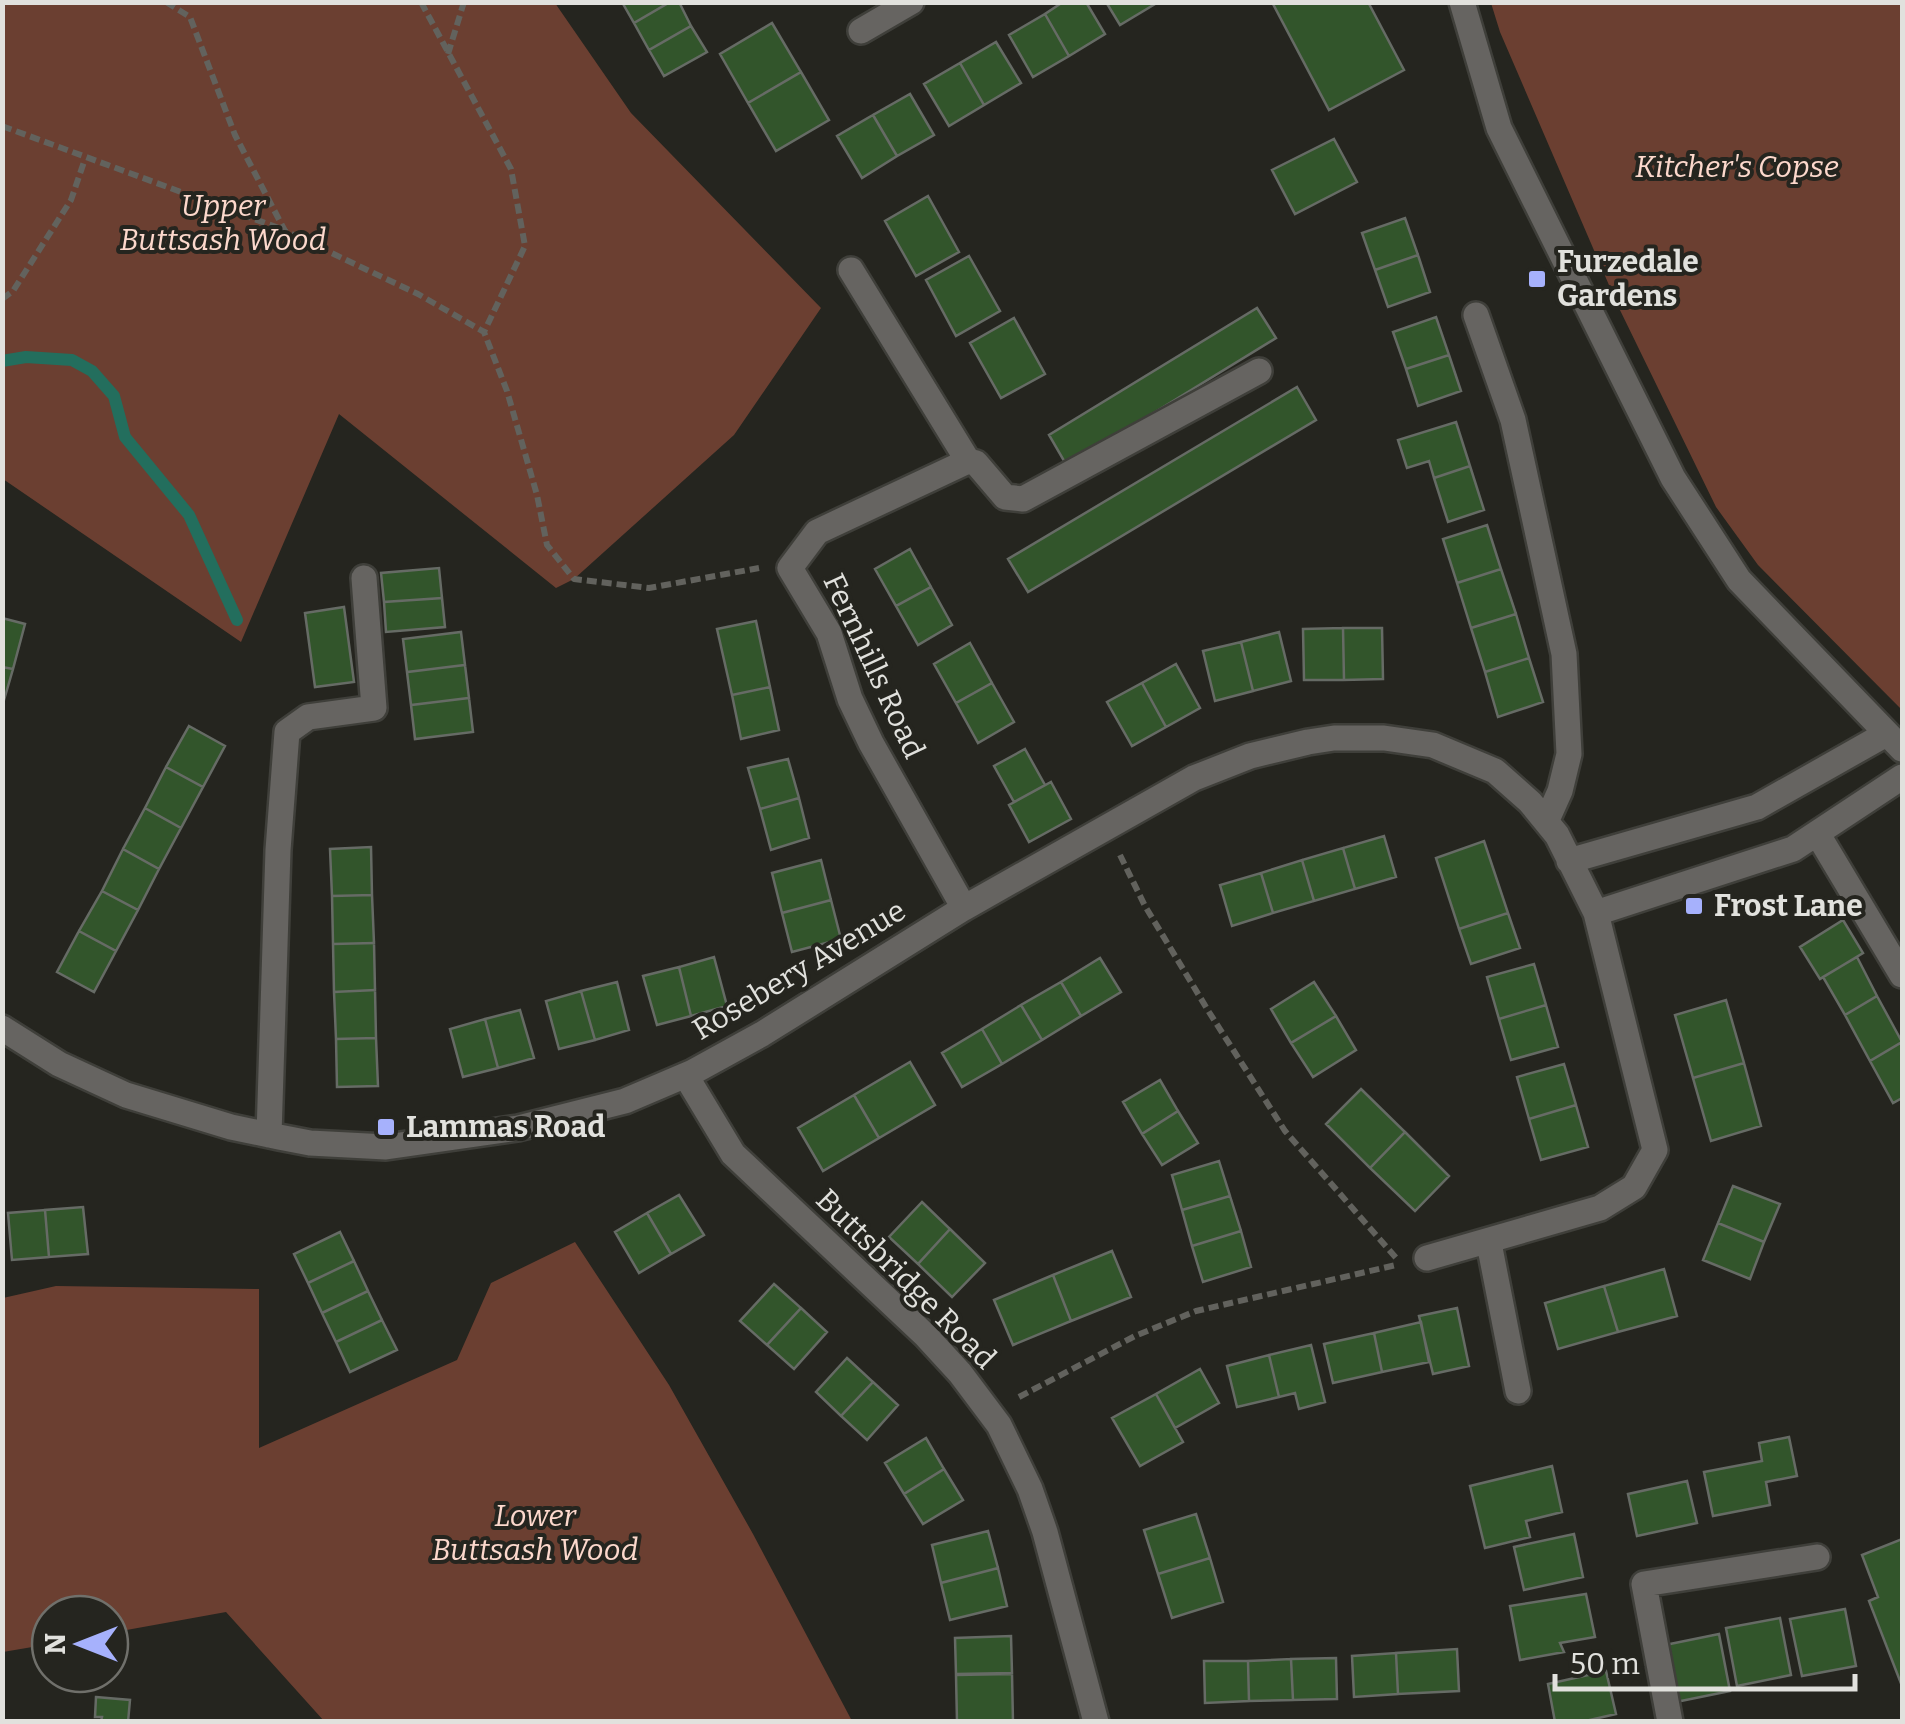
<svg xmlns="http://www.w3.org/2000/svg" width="1905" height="1724" font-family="Bitter,serif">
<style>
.green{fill:#6b3f31}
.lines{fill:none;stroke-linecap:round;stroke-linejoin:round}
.stream{stroke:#236e5d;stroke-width:12}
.building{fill:#32552b;stroke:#666b65;stroke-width:2.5}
.minor-casing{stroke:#3f3f3a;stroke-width:30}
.path{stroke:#62625d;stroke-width:6;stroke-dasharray:10 5;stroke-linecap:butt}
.minor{stroke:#666461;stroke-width:25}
.poi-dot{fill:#a6b1fc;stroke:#25251f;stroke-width:4}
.labels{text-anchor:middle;stroke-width:8;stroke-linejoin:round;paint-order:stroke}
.park-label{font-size:30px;font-style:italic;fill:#fcd8cc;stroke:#25251f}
.poi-label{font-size:30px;font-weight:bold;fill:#e1e1dd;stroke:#25251f;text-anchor:start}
.street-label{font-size:30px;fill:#e1e1dd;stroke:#25251f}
</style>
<rect width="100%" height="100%" fill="#25251f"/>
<path class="green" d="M3,2l552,1 76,110 190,195 -87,127 -160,144 -18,9 -217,-174 -98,228 -238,-163z
M1491,3h411v707l-144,-145 -42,-58 -98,-201 -118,-274z
M575,1242l94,143 84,149 99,187h-528l-98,-109 -116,21v-19h-60v30l-47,8v-354l53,-12 203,3v159l198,-88 34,-77z"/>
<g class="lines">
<path class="stream" d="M2,361l24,-4 46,3 20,11 22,25 11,41 64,78 48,105"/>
</g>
<path class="building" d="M622,2h48l-36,21z
M670,2h9l12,24 -42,24 -15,-27z
M1063,2h23l19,32 -36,22 -24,-42z
M1106,2h48l1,2 -35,21z
M1272,2h96l36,68 -75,40z
M1045,14l24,42 -36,21 -24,-42z
M772,23l29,49 -53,31 -28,-49z
M691,26l16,26 -43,24 -15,-26z
M996,42l25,41 -37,22 -24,-42z
M960,63l24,42 -35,21 -25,-42z
M801,72l28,48 -53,31 -28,-48z
M910,94l24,41 -37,21 -24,-41z
M873,115l24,41 -35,22 -25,-42z
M1334,139l23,43 -62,32 -23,-44z
M928,196l31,56 -43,24 -31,-55z
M1405,218l13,37 -43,15 -13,-37z
M1418,255l12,37 -42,15 -13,-37z
M969,256l31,55 -44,25 -30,-56z
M1257,308l19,30 -209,128 -18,-31z
M1436,317l13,38 -43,14 -13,-37z
M1014,318l31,56 -44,24 -31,-55z
M1449,355l12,36 -43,15 -12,-37z
M1297,387l19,33 -288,172 -20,-33z
M1456,422l14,44 -36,12 -5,-17 -22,7 -9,-28z
M1470,466l14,44 -36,12 -14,-44z
M1487,525l14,44 -44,14 -14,-44z
M910,549l21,38 -35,19 -21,-37z
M439,568l3,30 -58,4 -3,-29z
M1501,569l15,45 -45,14 -14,-45z
M931,587l21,38 -34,20 -22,-39z
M442,598l3,29 -59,5 -2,-30z
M344,607l10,75 -39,5 -10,-74z
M1516,614l13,44 -44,14 -14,-44z
M2,618l23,6 -12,45 -11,-2z
M756,621l14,66 -38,8 -15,-66z
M1343,628h39l1,51 -39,1z
M1343,628l1,52h-40l-1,-51z
M461,632l4,33 -58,7 -4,-33z
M1279,632l12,49 -38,10 -12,-49z
M1241,642l12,49 -38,10 -12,-50z
M970,643l22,40 -36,20 -22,-39z
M1529,658l14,44 -45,15 -13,-45z
M1176,664l24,44 -34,19 -24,-44z
M465,665l4,33 -58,7 -4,-33z
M2,667l11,2 -11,38z
M992,683l22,39 -36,21 -22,-40z
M1142,683l24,44 -34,19 -25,-44z
M770,687l9,43 -38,9 -9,-44z
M469,698l4,34 -58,7 -4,-34z
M189,726l36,20 -22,41 -37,-20z
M1025,749l20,36 -31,17 -20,-36z
M788,759l11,39 -39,11 -12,-41z
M166,767l37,20 -22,41 -36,-20z
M1051,782l20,37 -42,23 -20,-37z
M799,798l10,40 -38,12 -11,-41z
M145,808l36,20 -22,41 -36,-20z
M1384,836l12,41 -41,12 -12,-41z
M1484,841l24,72 -49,16 -23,-71z
M371,847l1,48 -40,1 -2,-47z
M1343,848l12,41 -41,12 -12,-41z
M123,849l36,20 -21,41 -36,-19z
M821,860l10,40 -49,13 -10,-40z
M1302,860l12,41 -41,12 -12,-40z
M1261,873l12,40 -41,13 -12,-41z
M102,891l36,19 -22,41 -37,-20z
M372,895l2,48 -41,1 -1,-48z
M831,900l10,39 -49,13 -10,-39z
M1508,913l12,35 -49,16 -12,-35z
M1843,920l20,33 -43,26 -20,-32z
M79,931l37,20 -22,41 -37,-20z
M374,943l1,47 -41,2 -1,-48z
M714,957l13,49 -36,10 -12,-49z
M1857,957l20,39 -32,19 -22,-38z
M1100,958l21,34 -40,24 -20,-34z
M1534,964l12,41 -47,14 -12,-42z
M679,967l12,49 -34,9 -14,-49z
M617,982l12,48 -34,10 -14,-49z
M1061,982l20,34 -39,24 -21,-35z
M1314,982l22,34 -45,27 -20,-34z
M375,990l1,48 -40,1 -2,-47z
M581,991l14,49 -36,9 -13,-48z
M1877,996l25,46 -32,19 -25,-46z
M1726,1000l18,63 -51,15 -18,-63z
M1021,1005l21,35 -40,24 -20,-35z
M1546,1005l12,42 -47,13 -12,-41z
M520,1010l14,48 -36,10 -13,-49z
M1336,1016l20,34 -43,27 -22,-34z
M485,1019l13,49 -35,9 -13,-48z
M982,1029l20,35 -40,23 -20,-34z
M376,1038l2,48 -41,1 -1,-48z
M1902,1042v56l-9,5 -23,-42z
M910,1062l25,43 -56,33 -25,-43z
M1744,1063l17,63 -50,15 -18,-63z
M1564,1064l12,41 -47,14 -12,-42z
M1160,1080l18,31 -36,23 -19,-32z
M1361,1089l44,43 -35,36 -44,-44z
M854,1095l25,43 -56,33 -25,-43z
M1576,1105l12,42 -47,13 -12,-41z
M1178,1111l20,32 -36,22 -20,-31z
M1405,1132l44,44 -34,35 -45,-43z
M1219,1161l11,35 -48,14 -10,-35z
M1733,1186l47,18 -16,38 -46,-19z
M679,1195l25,40 -33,19 -24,-41z
M1230,1196l11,35 -49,15 -10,-36z
M922,1202l28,27 -32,35 -29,-27z
M83,1207l5,47 -39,3 -4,-47z
M45,1210l4,47 -37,3 -4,-47z
M647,1213l24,41 -32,19 -24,-41z
M1718,1223l46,19 -14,37 -47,-19z
M950,1229l35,34 -33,34 -34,-33z
M1241,1231l10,36 -48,15 -11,-36z
M340,1232l14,29 -46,22 -14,-29z
M1112,1251l19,46 -60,24 -18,-46z
M354,1261l14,30 -46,22 -14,-30z
M1664,1269l13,47 -59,16 -14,-46z
M1053,1275l18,46 -58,24 -19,-45z
M774,1284l27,24 -34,37 -27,-24z
M1604,1286l14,46 -60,17 -13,-46z
M368,1291l14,29 -46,22 -14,-29z
M801,1308l26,24 -33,37 -27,-24z
M1457,1308l12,58 -36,8 -14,-58z
M382,1320l15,30 -47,22 -14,-30z
M1421,1322l8,40 -47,10 -8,-39z
M1374,1333l8,39 -49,11 -9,-39z
M1311,1345l14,57 -26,7 -4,-16 -16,4 -10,-42z
M1269,1355l10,42 -42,10 -10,-41z
M847,1358l26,24 -32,34 -25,-24z
M1200,1369l19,34 -44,25 -19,-34z
M873,1382l25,23 -31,35 -26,-24z
M1156,1394l27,48 -43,24 -28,-48z
M1789,1437l8,39 -31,6 4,23 -57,11 -9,-44 58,-11 -3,-18z
M926,1438l18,31 -40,25 -19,-31z
M1552,1466l10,46 -36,9 4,16 -45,11 -15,-62z
M944,1469l19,31 -40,24 -19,-30z
M1687,1481l10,42 -60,13 -9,-42z
M1196,1514l14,44 -52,16 -14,-44z
M988,1531l10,37 -57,15 -9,-38z
M1574,1534l9,43 -59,13 -10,-43z
M1902,1539v147l-33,-85 9,-4 -16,-42z
M1210,1558l13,44 -51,16 -14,-44z
M998,1568l9,38 -57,14 -9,-37z
M1586,1594l9,43 -35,6 4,9 -44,8 -10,-54z
M1845,1609l11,57 -54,10 -12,-57z
M1780,1618l11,57 -54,11 -11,-58z
M1719,1634l11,57 -54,11 -11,-57z
M1011,1636l1,37 -56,1 -1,-36z
M1457,1649l2,42 -61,3 -2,-41z
M1396,1653l2,41 -44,3 -2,-41z
M1336,1658l1,41 -44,1 -2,-41z
M1291,1659l2,41 -44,1 -1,-40z
M1204,1661h44l1,40 -44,2z
M1606,1671l10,43 -35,8h-26l-7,-38z
M1012,1674l1,48h-56l-1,-47z
M96,1697l34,3 -2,22h-27l1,-5h-7z"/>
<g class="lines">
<g class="minor-casing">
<path id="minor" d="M1462,2l37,126 174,350 66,102 163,169
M861,31l50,-29
M851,270l117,191
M1476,315l37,105 51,234 5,100 -9,37 -13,29
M1817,833l85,142
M1569,861l188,-54 129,-73
M964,908l-93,-165 -21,-44 -21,-66 -39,-65 27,-36 151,-71 8,2 29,34 18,2 236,-128
M1596,913l197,-64 109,-72
M2,1028l57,36 67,31 105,32 48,10 31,6 76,4 132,-19 107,-27 68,-29 69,-38 202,-126 230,-130 56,-22 58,-14 26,-4h50l49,7 62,26 35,31 27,33 39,78 59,237 -21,37 -34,21 -173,50
M686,1076l47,78 193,182 34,37 39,52 31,64 15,43 51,190
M269,1135l9,-285 9,-118 21,-15 66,-9 -10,-130
M1489,1243l29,148
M1670,1722l-26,-138 173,-27"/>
</g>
<path class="path" d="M166,2l24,15 45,118 50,96 133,63 66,38 23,59 30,104 10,50 27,34 75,9 110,-20
M421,2l90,167 14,77 -41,86
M448,54l16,-52
M2,126l282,104
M2,299l11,-8 58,-91 14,-41
M1120,855l25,51 64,106 76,119 112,128
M1019,1397l116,-61 61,-25 200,-46"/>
<use href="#minor" class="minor"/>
</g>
<g class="poi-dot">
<rect x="1527" y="269" width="20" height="20" rx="5"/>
<rect x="1684" y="896" width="20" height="20" rx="5"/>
<rect x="376" y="1117" width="20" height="20" rx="5"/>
</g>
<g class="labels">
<g class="park-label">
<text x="1737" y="177">Kitcher's Copse</text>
<text x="223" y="216">Upper<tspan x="223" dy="34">Buttsash Wood</tspan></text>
<text x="535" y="1526">Lower<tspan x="535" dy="34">Buttsash Wood</tspan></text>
</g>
<g class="poi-label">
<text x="1557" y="272">Furzedale<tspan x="1557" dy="34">Gardens</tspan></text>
<text x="1714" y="916">Frost Lane</text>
<text x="406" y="1137">Lammas Road</text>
</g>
<g class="street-label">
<text transform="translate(874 666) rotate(65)" y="10">Fernhills Road</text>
<text transform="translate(799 970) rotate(-31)" y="10">Rosebery Avenue</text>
<text transform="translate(906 1279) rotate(45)" y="10">Buttsbridge Road</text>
</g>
</g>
<rect width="1905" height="1724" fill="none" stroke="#e1e1dd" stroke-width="10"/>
<g transform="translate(80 1644) rotate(270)"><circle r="48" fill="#25251f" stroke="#70706b" stroke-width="2.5"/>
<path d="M0-8L18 38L0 25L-18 38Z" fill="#a6b1fc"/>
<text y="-15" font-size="28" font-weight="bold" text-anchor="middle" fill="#e1e1dd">N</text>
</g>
<path d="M1555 1674v15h300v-15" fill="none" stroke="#e1e1dd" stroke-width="5"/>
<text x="1570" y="1674" font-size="30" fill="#e1e1dd" stroke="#25251f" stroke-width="8" paint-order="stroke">50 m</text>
</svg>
